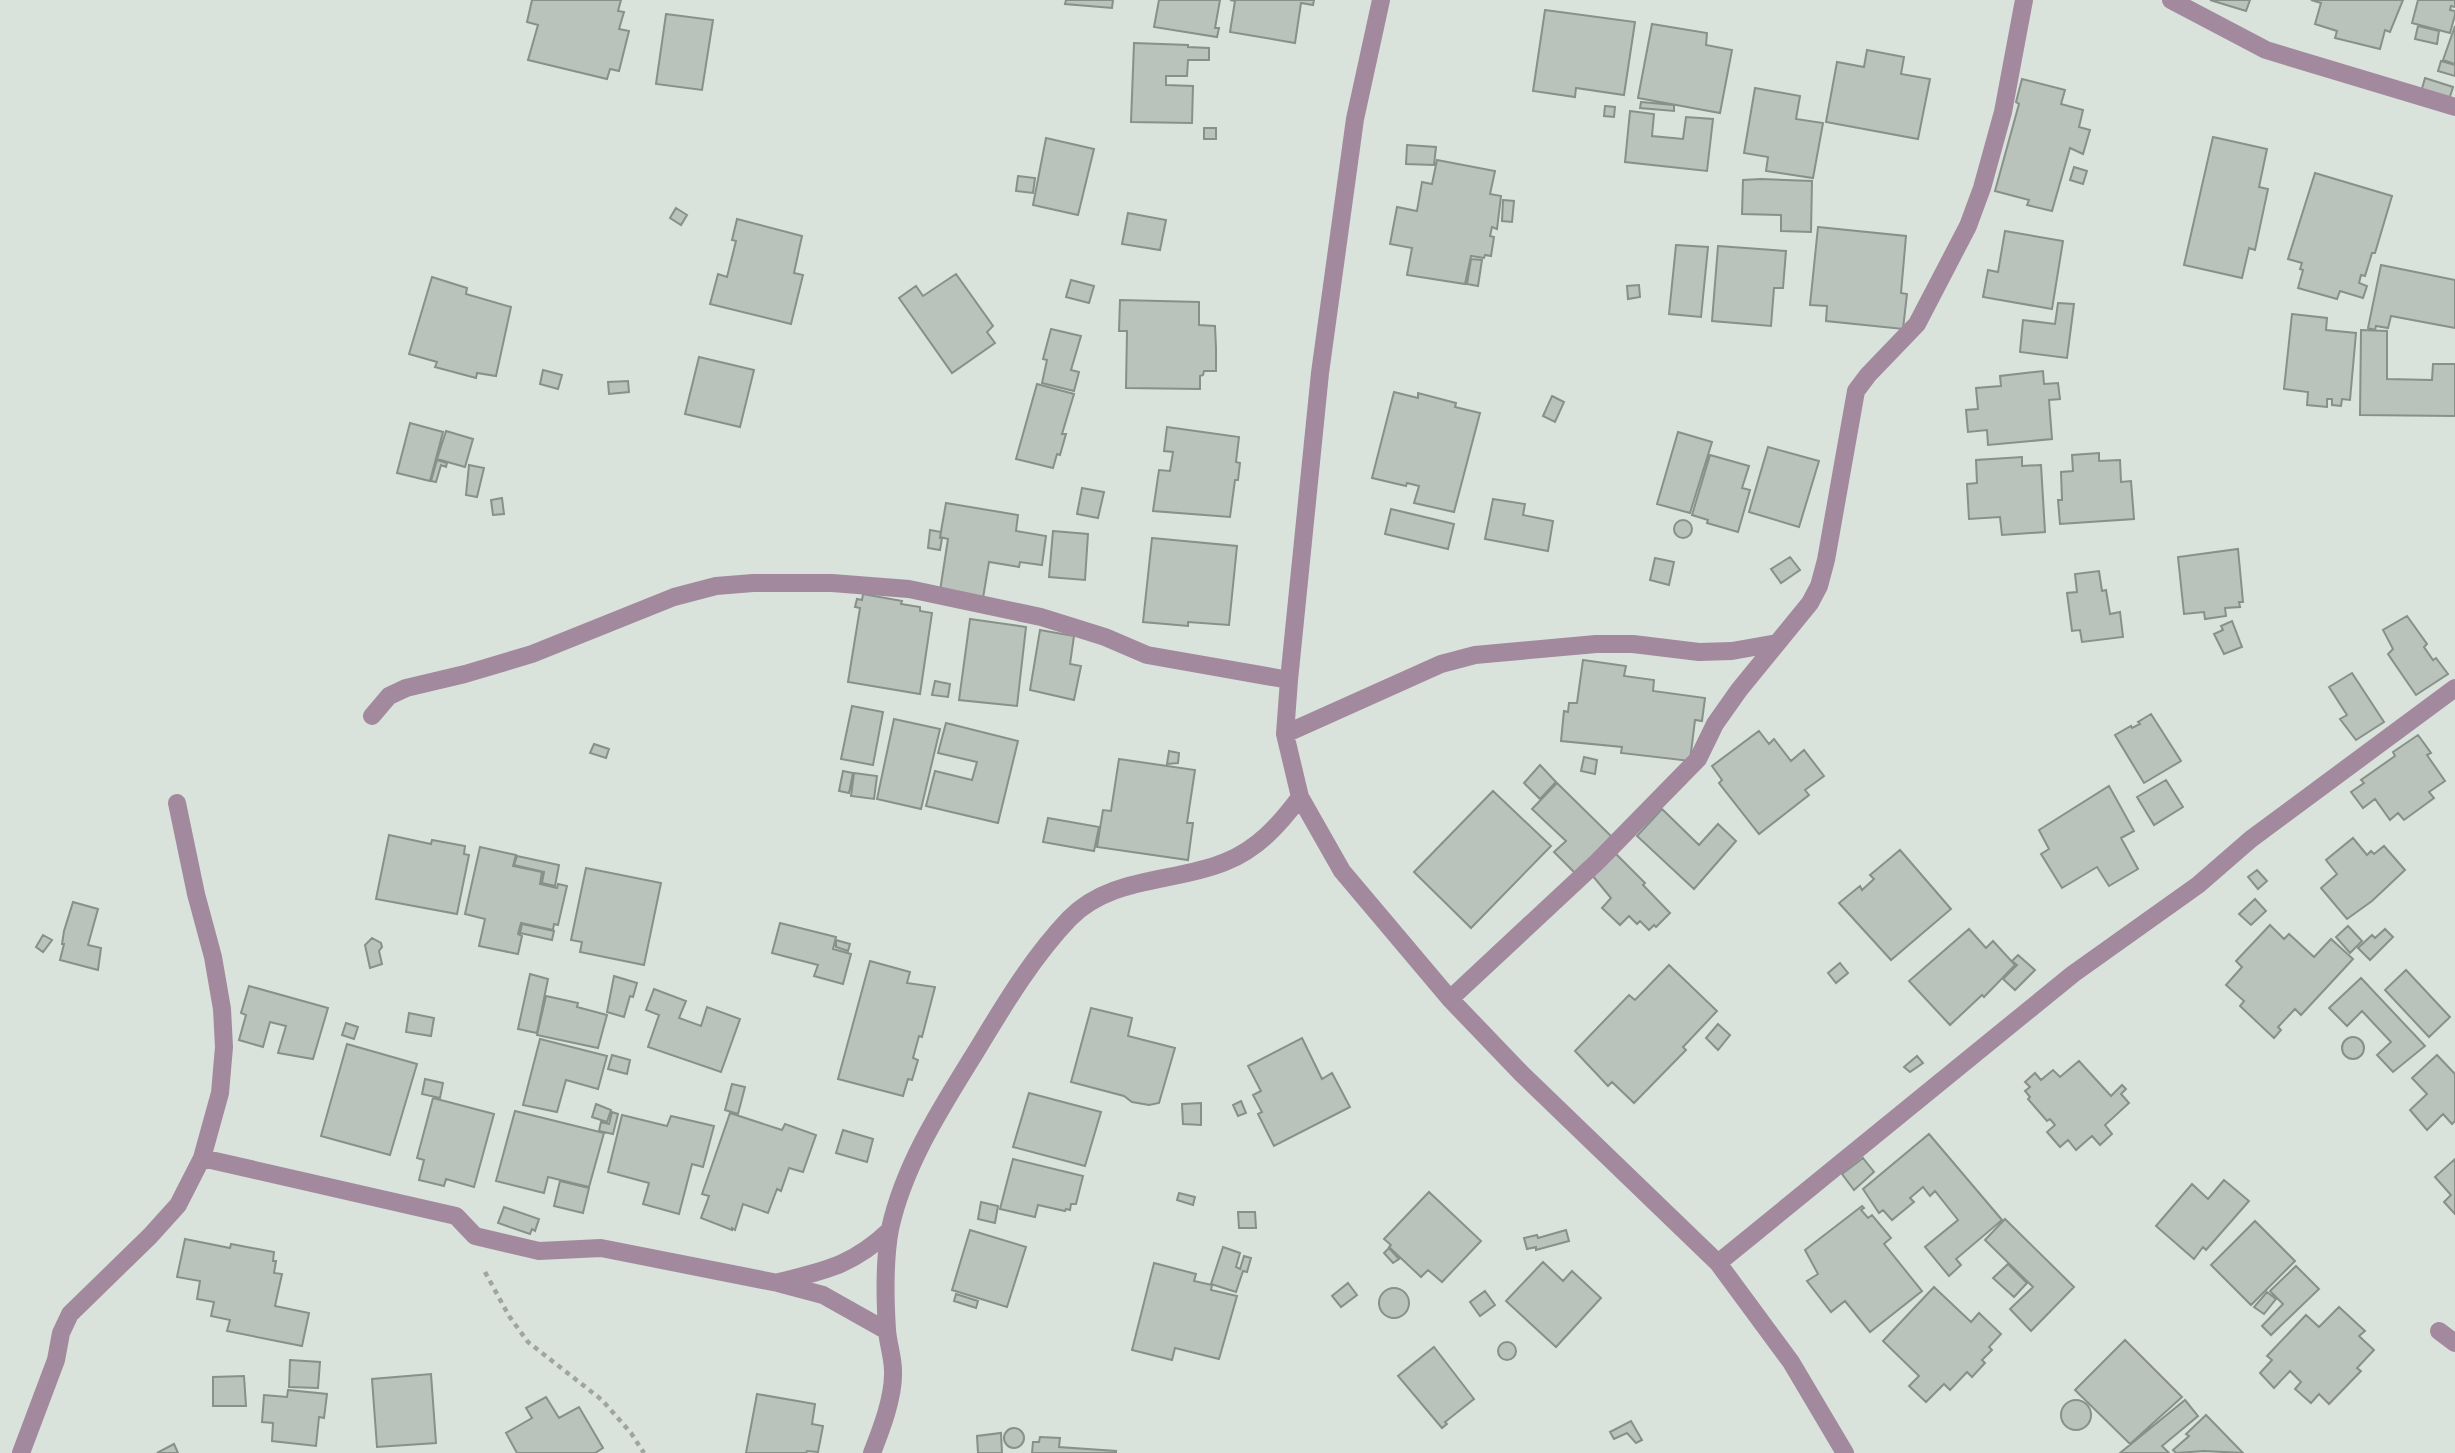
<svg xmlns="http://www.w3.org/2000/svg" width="2455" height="1453" font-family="'PT Sans Narrow',sans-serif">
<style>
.building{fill:#b9c2bb;stroke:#879089;stroke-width:2}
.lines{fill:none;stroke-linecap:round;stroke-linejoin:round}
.path{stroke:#9fa6a0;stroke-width:4.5;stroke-dasharray:5 5;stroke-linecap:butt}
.minor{stroke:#a2899d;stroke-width:18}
</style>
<rect width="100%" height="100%" fill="#d9e2db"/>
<path class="building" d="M532,0h89l-3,11 6,1 -5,17 10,2 -10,40 -9,-2 -3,10 -79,-19 10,-35 -11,-3z
M1066,0h47l-1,8 -47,-4z
M1159,0h61l-5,28h4l-2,9 -63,-10z
M1230,0h84l-1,5 -12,-2 -6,40 -65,-11 5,-31z
M2210,0h40l-4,11z
M2311,0h92l-13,32 -5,-2 -5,19 -45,-11 2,-7 -22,-7 6,-21z
M2418,0h37v7l-4,-1 -1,4 5,1v4l-5,18 -38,-10z
M1545,10l90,12 -11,73 -48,-7 -1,9 -42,-6z
M666,14l47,6 -11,70 -46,-6z
M1652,24l55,9 -1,12 26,5 -12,63 -82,-15z
M2418,26l21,5 -2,13 -22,-5z
M2455,26v38l-12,-4z
M1134,43l54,2v2l21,1v12h-21l-1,16h-21v9l27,1 -1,37 -61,-1z
M1867,50l37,7 -3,17 29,5 -12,60 -92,-17 11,-60 27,5z
M2441,61l14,4v11l-17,-5z
M2425,78l28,9 -4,13 -28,-8z
M2022,79l43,11 -4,14 22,6 -4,17 11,3 -7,24 -13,-6 -18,63 -25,-6 2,-5 -34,-9 24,-87 -3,-2z
M1755,88l45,8 -4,23 27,4 -10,55 -47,-7 2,-14 -24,-4z
M1641,102l33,3v6l-34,-3z
M1605,106l10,1 -1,10 -10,-1z
M1630,111l24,3 -2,22 31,3 3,-22 27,2 -6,52 -82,-9z
M1204,128h12v11h-12z
M2213,137l54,12 -8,38 9,2 -13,61 -6,-2 -7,30 -58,-13z
M1046,138l48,11 -16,66 -45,-10z
M1407,145l29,2 -2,18 -28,-1z
M1437,160l58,11 -5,23 11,2 -4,33 -5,-2 -2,9 4,1 -3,19 -6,-1 -1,3 -13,-2 -6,28 -58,-9 5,-27 -22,-4 7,-37 20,4 5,-29 10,2z
M2074,167l13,4 -4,13 -13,-4z
M2315,173l77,23 -17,57h-3l-7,23 -4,-1 -2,8 8,3 -4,12 -23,-7 -3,8 -39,-11 5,-18 -3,-1 2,-6 -14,-4z
M1018,176l17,2 -2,15 -17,-2z
M1761,179l51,2 -1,51 -30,-1v-16l-39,-1 1,-34z
M1503,200l11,1 -2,21 -10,-1z
M676,208l11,7 -6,10 -11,-7z
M1128,213l38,7 -6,30 -38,-6z
M737,219l65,17 -8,37 9,2 -12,49 -81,-20 8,-30 9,3 9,-36 -4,-1z
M1818,227l88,9 -5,57 6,1 -4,35 -77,-8 1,-15 -17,-1z
M2005,231l58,10 -11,68 -69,-12 5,-27 10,2z
M1676,245l32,2 -7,70 -32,-3z
M1718,246l68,5 -3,37h-9l-3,38 -59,-5z
M1471,259l11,1 -4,26 -11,-2z
M2381,265l74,15v48l-64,-12 -3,12 -12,-2 -1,4 -7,-2z
M956,274l37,52 -6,6 8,11 -43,30 -53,-75 17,-12 7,10z
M432,277l35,11 -1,6 45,13 -15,69 -19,-3 -1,5 -41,-11 2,-5 -28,-8z
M1071,280l23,6 -5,17 -23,-6z
M1639,285l1,12 -12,2 -1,-13z
M1120,300l79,2v23l16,1 1,22v23h-12l-1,4 -3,1v13l-74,-1 1,-57h-8z
M2058,303l16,1 -7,54 -47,-6 3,-32 32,4z
M2292,314l35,4 -1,12 30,3 -6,67 -8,-1 -1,7 -9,-1v-6h-5v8l-20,-2 1,-13 -24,-3z
M1051,329l30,7 -10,34 8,2 -5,19 -32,-8 5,-23 -4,-1z
M2361,330l26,1v48l45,1 1,-16h22v52l-95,-1z
M699,357l55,13 -14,57 -55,-13z
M543,370l19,5 -4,14 -18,-5z
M2043,371l1,13 14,-1 2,16 -11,1 3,39 -64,6 -1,-15 -19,2 -2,-22 12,-1 -2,-21 25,-2 -1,-10z
M628,381l1,11 -20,2 -1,-12z
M1037,384l37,10 -12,40h4l-6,21 -3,-1 -4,14 -37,-9z
M1394,392l24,6v-5l38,10 -1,4 25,6 -26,99 -40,-9 5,-17 -12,-3 -1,3 -34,-8z
M1552,396l12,6 -9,20 -12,-6z
M410,423l33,9 -13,49 -33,-8z
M1167,427l72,10 -3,25 4,1 -2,17h-3l-5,37 -77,-6 6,-41 11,1 3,-19 -9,-1z
M446,431l27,8 -8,28 -28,-8z
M1678,432l34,10 -22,71 -33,-9z
M1768,447l51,14 -20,66 -50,-15z
M2099,453v8l21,-1 1,22 10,-1 3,38 -74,5 -2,-24h4l-1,-28 12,-1 -1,-16z
M1710,455l39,11 -7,22 8,2 -12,42 -31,-9 1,-3 -16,-5z
M2022,457v9l19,-1 4,67 -43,3 -2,-18 -31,2 -2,-35 10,-1 -1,-23z
M437,460l10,3 -1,4 -5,-2 -5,17 -5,-1z
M469,465l15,3 -7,29 -11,-2z
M1082,488l22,4 -6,26 -21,-4z
M502,498l2,16 -11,1 -2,-15z
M1493,499l32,5 -2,11 30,6 -5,30 -63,-12z
M946,503l72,12 -2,16 30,5 -4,29 -22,-3 -1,5 -30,-5 -6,36 -43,-7 8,-52 -8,-2z
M1391,509l63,15 -6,25 -63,-15z
M1674 529a9 9 0 1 1 18 0a9 9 0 1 1-18 0Z
M930,530l11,2 -1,6h2l-2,12 -12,-2z
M1053,531l35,3 -3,46 -36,-3z
M1152,538l85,8 -8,79 -41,-3v4l-45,-4z
M2238,549l5,53h-4l1,5 -15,1 1,8 -21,3 -1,-7 -20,2 -6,-57z
M1790,557l10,13 -19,13 -10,-14z
M1655,558l19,4 -5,23 -19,-5z
M2099,571l3,20 4,-1 4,24 10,-2 3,25 -41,5 -2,-12 -8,1 -5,-38 10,-1 -2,-18z
M863,594l39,7 -1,3 19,3v4l12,2 -12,81 -72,-12 12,-74 -5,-1 2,-8 5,1z
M2407,616l20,28 -3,3 9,13 3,-2 12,16 -32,21 -28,-41 5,-5 -10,-19z
M970,619l56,8 -9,79 -58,-6z
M2232,621l10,26 -18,7 -10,-20 9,-4 -2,-4z
M1040,630l34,6 -4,28 11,2 -7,34 -44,-10z
M1583,660l43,6 -2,10 30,4 -1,11 52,7 -3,23 -7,-1 -5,41 -69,-8 1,-6 -61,-6 3,-30 4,1 1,-9h8z
M2352,673l32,49 -28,18 -16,-21 7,-4 -18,-28z
M935,681l15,3 -2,13 -16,-2z
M852,706l31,6 -10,53 -32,-6z
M2151,714l30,47 -37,22 -29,-48 16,-9 1,2 8,-4 -2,-2z
M894,719l46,10 -19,80 -44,-10z
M946,723l72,18 -20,82 -72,-17 9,-35 37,9 5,-18 -39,-9z
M1759,731l10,13 5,-5 17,22 13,-11 20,26 -19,14 4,5 -50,39 -40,-51 3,-3 -10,-14z
M2418,735l13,18 -4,2 18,26 -16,11 5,6 -30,22 -6,-7 -8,7 -15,-21 -12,9 -12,-16 13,-9 -3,-3 34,-24 -2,-4z
M594,744l15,5 -3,9 -16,-5z
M1169,751l10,2 -1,10 -11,1z
M1584,757l13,3 -2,14 -14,-3z
M1119,759l76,11 -8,53h6l-5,37 -91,-13 6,-37 8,1z
M1540,765l16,17 -16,17 -16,-16z
M843,771l10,2 -4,20 -10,-2z
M854,773l23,3 -3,23 -23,-3z
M2166,780l17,27 -29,18 -17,-28z
M1557,783l56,55 -36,37 -23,-23 12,-11 -34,-32z
M2109,786l25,45 -13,7 17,31 -29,17 -12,-19 -35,21 -21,-34 8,-5 -10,-19z
M1493,791l58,55 -80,82 -57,-56z
M1662,809l37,36 19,-21 18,17 -42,48 -57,-53z
M1048,818l51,9 -5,24 -51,-9z
M389,835l42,9 1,-4 33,6 -1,8 5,1 -12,59 -81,-15z
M2353,838l14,17 4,-4 3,3 10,-8 21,24 -33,31 -25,18 -26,-31 16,-14 -11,-14z
M480,847l36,8 -3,11 29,6 -2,12 17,4 1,-4 9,2 -9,39 -4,-1 -1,6 -32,-7 -3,11 4,2 -4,18 -39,-8 6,-27 -20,-5z
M1900,850l51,59 -60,51 -52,-57 21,-17 2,4 12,-11 -4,-4z
M1615,853l30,30 -2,2 27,28 -14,14 -2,-2 -5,5 -9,-9 -3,3 -8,-8 -9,9 -18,-17 9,-10 -19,-23z
M517,856l42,9 -4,21 -13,-3 2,-11 -30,-7z
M586,868l75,15 -17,82 -64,-13 2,-10 -11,-2z
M2257,870l10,11 -9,8 -10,-12z
M2255,899l11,12 -15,14 -12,-11z
M73,902l25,7 -10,36 13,3 -3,22 -38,-10 4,-16h-2l2,-13z
M780,923l56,14 -3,12 18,5 -8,30 -29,-8 4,-11 -46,-12z
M522,924l32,7 -2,9 -32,-7z
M2270,925l14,14 5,-5 25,23 17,-18 22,20 -52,56 -6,-6 -17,18 3,3 -7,8 -34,-32 4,-5 -18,-16 16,-18 -6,-6z
M2348,926l14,15 -12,12 -14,-16z
M1969,929l17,19 7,-7 22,24 -31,32 -2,-2 -32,30 -41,-44z
M2385,929l8,8 -23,23 -12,-12 14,-13 3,3z
M43,935l9,5 -9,12 -7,-5z
M372,938l9,5 1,4 -3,4 3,13 -12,4 -5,-23z
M836,940l14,4 -2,7 -12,-4z
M2018,955l17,15 -20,20 -12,-11 14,-14 -5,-4z
M870,961l40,11 -3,11 28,4 -13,50 -3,-1 -6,22 5,2 -6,20 -4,-1 -5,17 -65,-17z
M1840,963l8,10 -12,10 -8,-10z
M1669,965l48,46 -34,36 3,3 -52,53 -22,-21 -4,4 -33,-35 54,-56 6,5z
M2406,970l44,47 -21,20 -44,-47z
M530,974l18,5 -11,54 -19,-4z
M614,976l23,7 -4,14 -3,-1 -6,21 -17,-5z
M2361,978l64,68 -32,26 -16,-17 14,-13 -29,-31 -15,15 -18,-18z
M249,986l79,22 -15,51 -35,-6 8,-27 -16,-4 -7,25 -24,-7 7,-25 -5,-2z
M654,989l32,12 -7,17 22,8 6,-19 33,12 -19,53 -73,-25 11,-32 -13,-5z
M546,996l32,7 -1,4 30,8 -9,33 -61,-13z
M1091,1008l41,10 -4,18 47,12 -16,55 -10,2 -17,-3 -8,-6 -53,-14z
M409,1013l25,5 -3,18 -25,-4z
M346,1023l12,4 -4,12 -12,-4z
M1718,1024l12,11 -12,15 -12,-12z
M2342 1048a11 11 0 1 1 22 0a11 11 0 1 1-22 0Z
M1302,1038l20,41 10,-6 18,34 -76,39 -16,-32 4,-2 -9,-17 8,-4 -13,-25z
M540,1039l67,17 -9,33 -32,-9 -9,32 -34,-7z
M347,1044l70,20 -27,91 -69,-19z
M612,1055l18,5 -3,14 -19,-5z
M2437,1055l18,19v47l-3,3 -9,-10 -16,16 -17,-20 17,-16 -15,-16z
M1917,1056l6,7 -13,9 -6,-5z
M2079,1061l32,35 11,-11 4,4 -5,5 8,9 -24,22 7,9 -12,11 -8,-9 -16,14 -8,-10 -8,7 -13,-15 8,-7 -5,-6 -3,2 -19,-22 2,-2 -5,-6 5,-4 -5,-5 10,-9 6,7 12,-10 7,7z
M425,1079l18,4 -3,15 -18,-4z
M732,1084l13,3 -7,27 -13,-4z
M1029,1093l72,19 -16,54 -72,-19z
M433,1098l61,16 -20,73 -28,-8 -2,7 -25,-6 5,-20 -7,-2z
M1241,1101l5,12 -8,3 -5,-11z
M1201,1103v22l-18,-1 -1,-20z
M596,1104l15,6 -4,12 -15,-5z
M515,1111l89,22 -15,54 -41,-10 -4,16 -48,-12z
M612,1112l6,2 -5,20 -14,-3 2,-9 8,2z
M730,1113l52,17 3,-6 31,11 -13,37 -14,-4 -8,23 -4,-2 -9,24 -25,-9 -8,26 -3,-2v2l-31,-12 8,-22 -7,-2z
M622,1115l45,11 4,-10 43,10 -11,41 -11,-3 -13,50 -36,-10 6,-21 -41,-11z
M843,1130l30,9 -6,23 -31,-9z
M1929,1134l73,86 -46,39 5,6 -12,11 -24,-29 33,-27 -23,-29 -5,5 -7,-9 -13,11 4,4 -22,18 -9,-10 -4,3 -16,-24z
M1863,1158l11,14 -20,18 -12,-16z
M1013,1159l70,17 -7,28h-5l-1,6 -4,-1 -1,2 -27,-6 -3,12 -35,-8z
M2455,1159v55l-11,-12 7,-7 -16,-18z
M2224,1180l25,21 -43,49 -3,-3 -9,12 -38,-33 36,-42 16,15z
M560,1181l29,7 -6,25 -29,-7z
M1429,1192l52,49 -39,41 -14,-12 -7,7 -32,-30 2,-2 -7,-6z
M1179,1193l16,4 -2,8 -16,-5z
M981,1202l17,4 -3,17 -17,-4z
M1862,1206l2,2 -3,2 7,8 4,-3 19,23 -7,6 38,47 -52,41 -25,-31 -14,11 -24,-31 11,-7 -13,-24z
M504,1207l35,12 -4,12 -3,-2 -2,5 -32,-11z
M1238,1212h17l1,16h-17z
M2005,1219l69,68 -43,44 -21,-22 23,-22 -48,-47z
M2255,1221l40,40 -44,44 -40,-40z
M970,1230l56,17 -19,60 -55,-17z
M1566,1230l3,11 -33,9v-3l-9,2 -3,-11 13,-3 1,3z
M185,1239l45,9 1,-4 43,8 -1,9h3l-2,12 8,1 -7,32 34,7 -7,33 -75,-15 3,-11 -19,-4 3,-14 -17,-3 3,-18 -23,-4z
M1223,1247l17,6 -4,14 4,2 4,-13 7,2 -4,14 -4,-1 -7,21 -25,-8z
M1389,1248l10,11 -6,4 -9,-10z
M1543,1262l20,19 9,-10 29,27 -45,49 -50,-46z
M1154,1263l42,11 -2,7 18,4 -1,5 26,6 -18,63 -44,-11 -3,12 -40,-10z
M2008,1264l19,19 -13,14 -21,-19z
M2296,1266l23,23 -48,46 -9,-9 21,-22 -13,-13z
M1348,1283l9,12 -16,12 -9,-11z
M1934,1287l37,35 8,-9 22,21 -12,13 3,3 -10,10 3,3 -13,14 -5,-5 -17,18 -6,-6 -18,18 -17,-16 10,-10 -36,-35z
M1379 1303a15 15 0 1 1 30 0a15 15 0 1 1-30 0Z
M1485,1291l10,14 -15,11 -10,-14z
M2267,1292l9,7 -12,15 -10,-7z
M956,1294l22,7 -2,7 -22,-7z
M2339,1307l26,24 -6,5 15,14 -17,18 4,3 -32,33 -10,-10 -8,9 -16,-14 6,-7 -11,-11 -16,17 -14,-15 12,-13 -5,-4 39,-41 13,12z
M2125,1340l57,57 -52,47 -55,-54z
M1498 1351a9 9 0 1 1 18 0a9 9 0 1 1-18 0Z
M1434,1347l40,52 -29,23 2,2 -5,4 -44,-52z
M290,1360l30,2 -2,26 -29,-1z
M431,1374l5,69 -59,4 -5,-68z
M244,1376l2,30h-33v-29z
M288,1390l39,4 -3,24 -5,-1 -3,29 -44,-5 1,-18 -11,-1 2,-27 23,2z
M757,1394l58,10 -3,20 11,2 -5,26 -11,-1 -1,2h-60z
M546,1397l13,21 20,-11 24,41 -8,5h-78l-11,-20 26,-15 -6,-10z
M2185,1400l13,16 -36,30 7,7h-49z
M2061 1415a15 15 0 1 1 30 0a15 15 0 1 1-30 0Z
M2206,1415l37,38 -39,-2 -28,2 -3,-3 16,-14 -3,-2z
M1631,1421l11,19 -6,3 -9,-10 -13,6 -4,-7z
M1004 1438a10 10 0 1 1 20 0a10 10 0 1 1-20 0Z
M1001,1433l1,20h-24l-1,-17z
M1040,1437l20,1 -1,9 57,4v2h-84l1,-11h6z
M174,1444l4,9h-21z"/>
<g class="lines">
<path class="path" d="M485,1272l24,44 19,26 74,58 29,33 13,20"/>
<path class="minor" d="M1381,0l-26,119 -35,254 -31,307 -4,54 15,63 42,74 108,128 72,75 196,189 73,99 54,91
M2171,0l95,50 189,57
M372,716l17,-20 17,-8 59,-14 67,-20 142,-57 42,-11 37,-3h79l77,6 132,28 64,20 42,18 142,25
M1285,734l156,-70 34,-9 121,-11h37l66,8 33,-1 45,-8
M1450,999l147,-137 101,-103 17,-35 24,-34 71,-87 9,-17 7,-26 30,-169 12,-16 49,-51 51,-98 14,-38 21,-76 21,-112
M202,1158l254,58 19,20 64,15 62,-3 177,35 45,12 64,36
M1718,1263l355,-289 125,-89 53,-46 204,-151
M779,1282c48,-12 74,-17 111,-52
M2439,1331l16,12
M21,1453l35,-93 5,-27 9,-19 80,-78 28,-31 24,-47 18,-65 4,-46 -2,-38 -9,-52 -17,-63 -19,-91
M872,1453c9,-23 22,-56 21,-82 0,-14 -5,-27 -6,-41 -2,-32 -3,-69 3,-101 14,-64 51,-121 85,-176 28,-46 56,-94 94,-134 41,-43 105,-36 156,-57 33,-13 55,-38 75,-65"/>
</g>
</svg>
